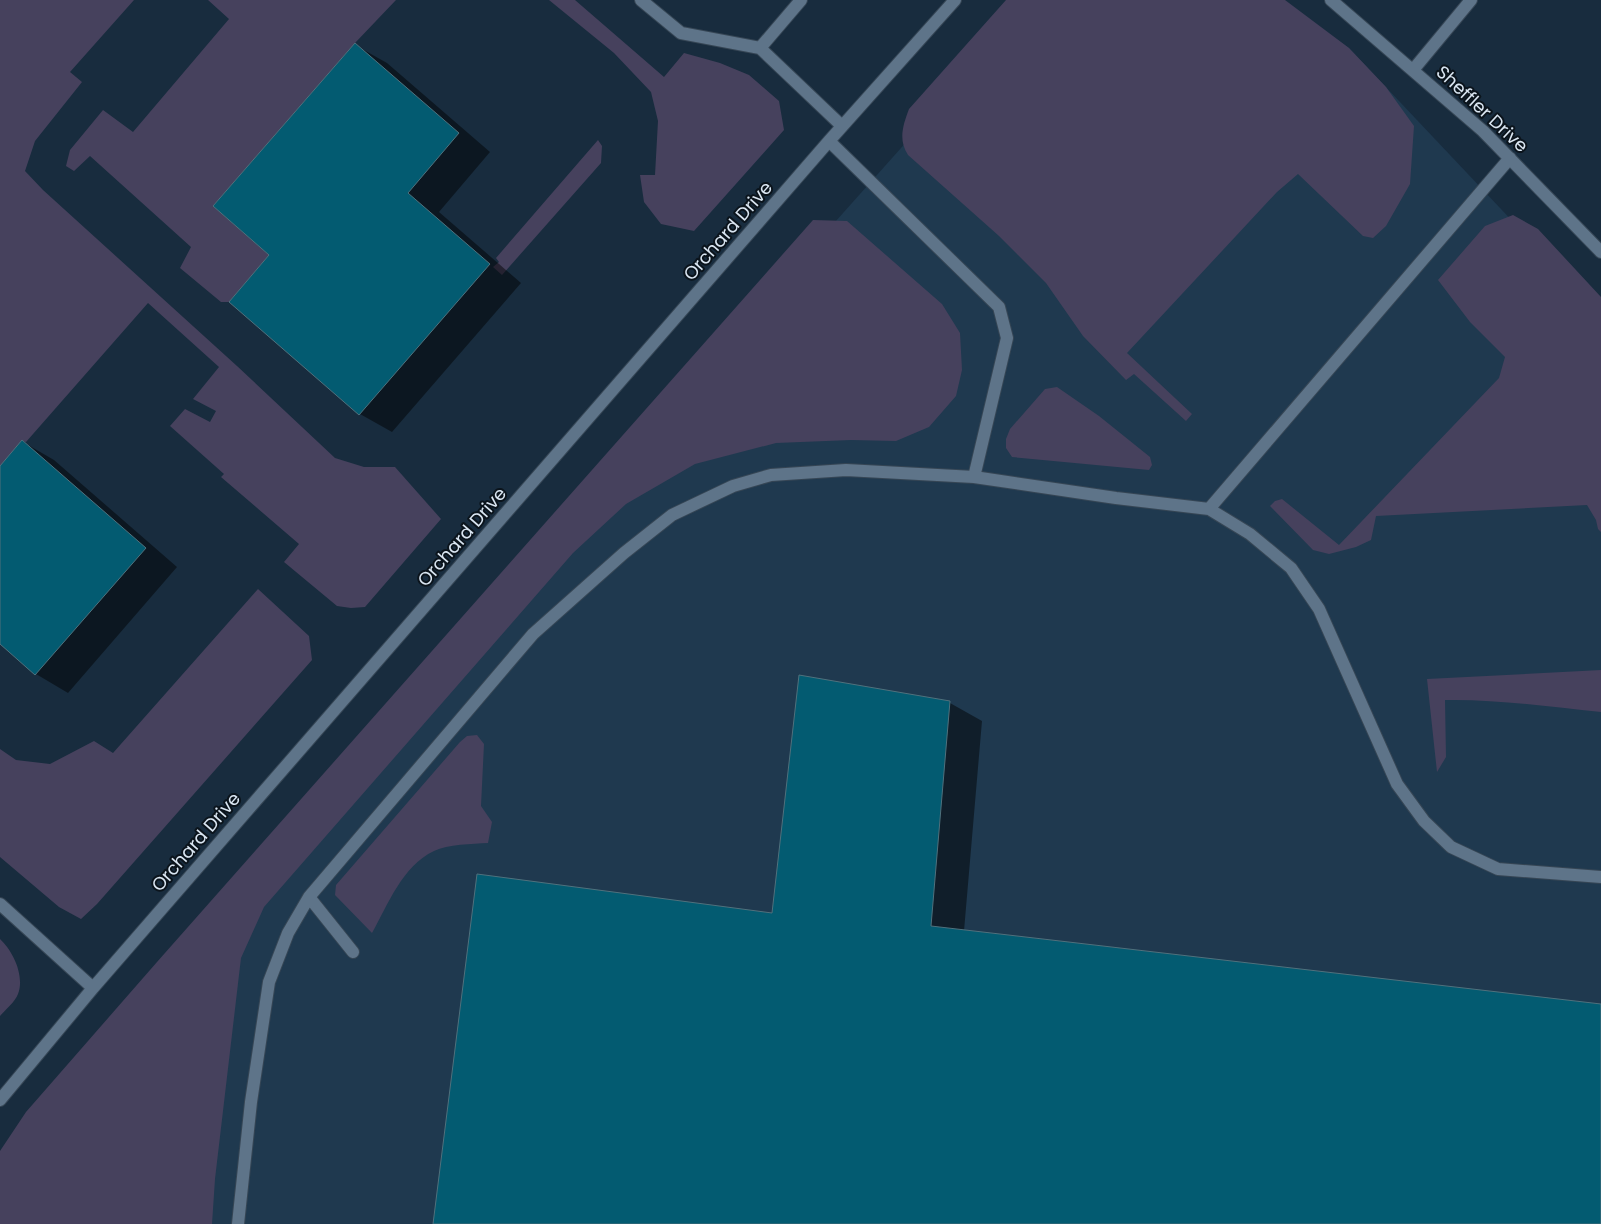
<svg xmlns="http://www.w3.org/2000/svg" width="1601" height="1224" font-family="Poppins,sans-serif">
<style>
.built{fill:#1f394f}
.green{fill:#46415d}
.shadow{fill:#0007}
.building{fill:#035b71;stroke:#50717d}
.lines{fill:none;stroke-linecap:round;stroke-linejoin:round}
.minor-casing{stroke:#364655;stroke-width:14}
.minor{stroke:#5e7489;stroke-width:12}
.labels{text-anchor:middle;stroke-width:4;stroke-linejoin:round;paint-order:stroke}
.street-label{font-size:18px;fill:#dae6f2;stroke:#0b141c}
</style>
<rect width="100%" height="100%" fill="#182c3e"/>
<path class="built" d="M1033,0h248l68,48 252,267v909h-1474l34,-246z"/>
<path class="green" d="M0,0h134l-64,72 12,10 -47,59 -10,30 18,19 194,176 98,92 29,9h31l46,52 -76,88 -14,1 -14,-2 -53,-44 15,-18 -78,-67 3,-3 -54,-48 15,-17 25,13 6,-11 -23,-12 26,-32 -71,-64 -122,139 -4,-1 -22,25z
M208,0h188l-41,43 -142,163 56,49 -40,47h-8l-41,-34 11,-21 -101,-91 -16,15 -8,-5 4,-16 33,-40 30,22 96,-113z
M549,0h26l89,77 20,-24 36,10 29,12 30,26 5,29 -90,101 -33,-7 -17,-22 -4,-27h15l3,-54 -7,-29 -37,-39z
M1006,0h279l64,48 37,39 28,39 -4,58 -24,42 -13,12 -10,-2 -65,-62 -21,18 -150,161 65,61 -6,7 -52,-47 -8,6 -43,-44 -37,-53 -47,-47 -91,-81c-10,-15 -5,-30 1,-46z
M598,140l4,6 -1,17 -99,112 -9,-8 6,-5 -3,-4z
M1513,215l25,14 63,68v235l-3,-3 -2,-9 -9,-15 -211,11 -5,24 -15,7 -27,7 -16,-4 -43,-44 5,-5 7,-2 57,46 160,-167 6,-21 -35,-35 -32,-42 47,-54z
M813,220l34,1 95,83 18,29 2,37 -6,26 -27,31 -33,14 -45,-1 -75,3 -81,21 -69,40 -53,49 -309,354 -23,51 -26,221 -3,45h-212v-73l26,-39 131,-150z
M1057,387l42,29 51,41 2,8 -3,5 -137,-13 -6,-9v-9l4,-10 35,-40z
M258,589l51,47 3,24 -215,244 -16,15 -22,-12 -59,-50v-108l16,11 34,4 44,-23 19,12z
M1601,670v42c-52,-5 -104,-13 -156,-12l1,57 -9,15 -10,-93z
M477,735l7,9 -3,62 11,16 -4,21c-16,1 -40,1 -54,8 -32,15 -46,54 -62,82l-37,-38 1,-10 124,-143 7,-6z
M0,939c13,12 25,37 18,55 -3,8 -13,16 -18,22z"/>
<path class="shadow" d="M355,45l32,18 103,89 -51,60 82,71 -129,149 -32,-18 -89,-159z
M23,442l31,18 123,107 -109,126 -32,-19 -36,-31v-175z
M800,677l150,26 32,18 -18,210 637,75v218h-1167l339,-310z"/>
<path class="building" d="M355,43l104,90 -51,60 82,71 -131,151 -130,-113 40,-47 -56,-49z
M22,440l124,108 -111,127 -35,-31v-178z
M799,675l151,26 -19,225 670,78v220h-1168l44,-350 295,39z"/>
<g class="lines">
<g class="minor-casing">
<path id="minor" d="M641,0l40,33 79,15
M801,0l-41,48 82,78
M1331,0l152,131 118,121
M1413,70l58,-70
M829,141l170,166 8,31 -33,139 142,21 93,11 301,-351
M1209,509l41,25 41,34 28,41 78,175 27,37 27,26 47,22 103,8
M309,897l44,55
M0,904l93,84
M0,1100l93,-112 736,-847 126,-141
M238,1224l13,-122 18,-120 19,-49 21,-36 224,-263 91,-81 48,-38 61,-29 38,-11 75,-5 128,7"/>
</g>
<use href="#minor" class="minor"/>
</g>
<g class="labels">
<g class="street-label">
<text transform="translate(1482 109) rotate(43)" y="6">Sheffler Drive</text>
<text transform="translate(728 231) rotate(-49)" y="6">Orchard Drive</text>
<text transform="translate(462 537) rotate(-49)" y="6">Orchard Drive</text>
<text transform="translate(196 842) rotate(-49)" y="6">Orchard Drive</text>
</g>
</g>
</svg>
